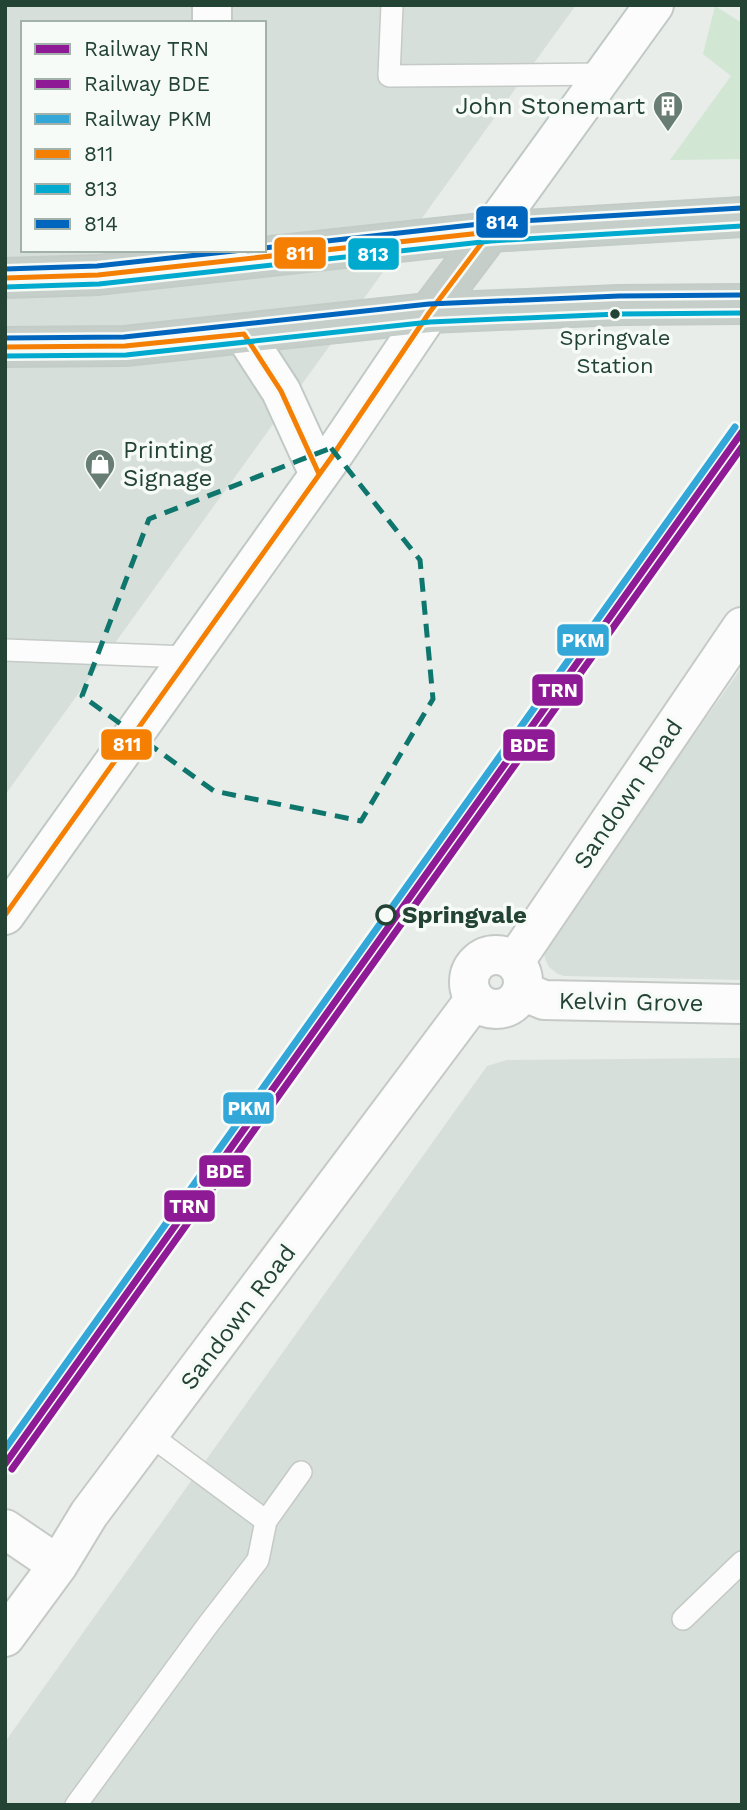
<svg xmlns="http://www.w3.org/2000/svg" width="747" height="1810" font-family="'Work Sans',sans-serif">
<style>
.built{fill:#d6dfd9;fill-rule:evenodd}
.green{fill:#d1e6d3}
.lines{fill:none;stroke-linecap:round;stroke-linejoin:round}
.service-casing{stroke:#c5cac7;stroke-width:24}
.minor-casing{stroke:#c5cac7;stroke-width:42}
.secondary-casing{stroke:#c1c9c5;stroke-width:42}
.trunk-casing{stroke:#c3ccc7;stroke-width:42}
.service{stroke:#fcfcfc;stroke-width:21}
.minor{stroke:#fcfcfc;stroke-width:38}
.secondary{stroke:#fcfcfc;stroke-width:38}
.trunk{stroke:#c6ceca;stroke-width:38}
.bus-1-casing{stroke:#f7fbf8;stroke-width:10}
.bus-2-casing{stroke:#f7fbf8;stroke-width:10}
.bus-3-casing{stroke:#f7fbf8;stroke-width:10}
.bus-1{stroke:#f47f03;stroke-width:5}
.bus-2{stroke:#00a9ce;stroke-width:5}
.bus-3{stroke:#0065bd;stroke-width:5}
.rail-1-casing{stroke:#f7fbf8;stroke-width:12}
.rail-2-casing{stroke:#f7fbf8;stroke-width:12}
.rail-3-casing{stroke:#f7fbf8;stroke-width:12}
.rail-1{stroke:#8f1a95;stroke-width:7}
.rail-2{stroke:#8f1a95;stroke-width:7}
.rail-3{stroke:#33a7d8;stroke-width:7}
.marked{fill:none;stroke:#0f766e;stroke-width:5;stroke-dasharray:14 9;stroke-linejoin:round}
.bus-dot{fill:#234334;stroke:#f7fbf8;stroke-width:2.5}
.stop-dot{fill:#f7fbf8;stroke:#234334;stroke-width:3.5}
.labels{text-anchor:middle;stroke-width:7;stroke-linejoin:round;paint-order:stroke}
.bus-label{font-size:22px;fill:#234334;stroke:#f7fbf8}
.poi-label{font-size:24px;fill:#234334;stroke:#f7fbf8;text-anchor:end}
.street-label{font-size:24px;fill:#234334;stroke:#f7fbf8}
.stop-label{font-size:24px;font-weight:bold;fill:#234334;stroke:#f7fbf8;text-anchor:start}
.line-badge{stroke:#f7fbf8;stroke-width:2.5}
.badge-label{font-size:19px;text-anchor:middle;font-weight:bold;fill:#fff}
</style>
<rect width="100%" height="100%" fill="#e8edea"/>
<path class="built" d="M5,5h571l-571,790zM23,23h241v227h-241z
M742,667v313l-178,-4 -6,-2 -9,-7 -4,-8 -1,-12z
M742,1058v747h-737v-63l482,-676 20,-6z"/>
<path class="green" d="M715,6l27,17v136l-72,1 61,-84 -28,-22z"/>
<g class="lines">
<g class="service-casing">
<path id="service" d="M392,5l-3,71 216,-2
M5,650l183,7
M266,1521l35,-49
M683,1619l59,-57
M76,1805l131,-179 51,-66 8,-39 -116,-86"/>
</g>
<g class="minor-casing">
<path id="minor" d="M212,23v-18
M469 982a27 27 0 1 1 54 0a27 27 0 1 1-54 0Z
M515,961l227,-334
M522,991l22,9 198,4
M5,1529l53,36
M5,1637l53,-72 31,-51 386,-515"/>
</g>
<g class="secondary-casing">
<path id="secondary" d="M490,232l164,-227
M244,334l37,57 38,83
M5,915l326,-457 98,-145"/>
</g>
<g class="trunk-casing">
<path id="trunk" d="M5,278l93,-3 392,-43 252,-15
M429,313l61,-81
M5,347l120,-1 304,-33 190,-8 123,-1"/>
</g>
<use href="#service" class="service"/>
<use href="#minor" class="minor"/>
<use href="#secondary" class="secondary"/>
<use href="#trunk" class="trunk"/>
<g class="bus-1-casing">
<path id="bus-1" d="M5,278l93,-3 392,-43
M5,347l120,-1 119,-12 37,57 38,83
M5,915l326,-457 98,-145 61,-81"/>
</g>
<g class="bus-2-casing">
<path id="bus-2" d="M5,287l94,-3 392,-43 251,-15
M5,356l121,-1 304,-33 189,-8 123,-1"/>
</g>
<g class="bus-3-casing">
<path id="bus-3" d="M264,248l225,-25 252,-15
M5,269l92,-3 146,-16
M5,338l119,-1 305,-33 190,-8 123,-1"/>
</g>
<use href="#bus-1" class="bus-1"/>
<use href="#bus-2" class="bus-2"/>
<use href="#bus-3" class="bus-3"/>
<g class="rail-1-casing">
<path id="rail-1" d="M5,1464l737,-1032"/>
</g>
<g class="rail-2-casing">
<path id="rail-2" d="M12,1469l730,-1022"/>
</g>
<g class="rail-3-casing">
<path id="rail-3" d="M5,1449l730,-1022"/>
</g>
<use href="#rail-1" class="rail-1"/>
<use href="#rail-2" class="rail-2"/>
<use href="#rail-3" class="rail-3"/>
</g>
<path class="marked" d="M331,448l89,112 13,139 -72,122 -147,-30 -132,-95 67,-177z"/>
<defs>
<g id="building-pin" transform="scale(1.575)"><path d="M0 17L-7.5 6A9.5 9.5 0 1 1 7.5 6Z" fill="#687e74" stroke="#f7fbf8"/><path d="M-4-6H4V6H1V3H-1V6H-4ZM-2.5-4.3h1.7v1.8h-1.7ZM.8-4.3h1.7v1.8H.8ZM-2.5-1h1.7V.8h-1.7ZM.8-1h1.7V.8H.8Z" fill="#fff"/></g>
<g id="shop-pin" transform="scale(1.575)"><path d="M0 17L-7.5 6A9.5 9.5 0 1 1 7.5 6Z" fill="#687e74" stroke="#f7fbf8"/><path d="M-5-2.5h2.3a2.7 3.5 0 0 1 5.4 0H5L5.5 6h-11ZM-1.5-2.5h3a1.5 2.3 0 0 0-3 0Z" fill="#fff"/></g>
</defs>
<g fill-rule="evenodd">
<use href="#building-pin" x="668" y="106"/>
<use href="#shop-pin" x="100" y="464"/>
</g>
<circle class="bus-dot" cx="615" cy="314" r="6"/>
<circle class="stop-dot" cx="386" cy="915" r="9"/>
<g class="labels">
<g class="bus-label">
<text x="615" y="345">Springvale<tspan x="615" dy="28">Station</tspan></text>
</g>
<g class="poi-label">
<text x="645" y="114">John Stonemart</text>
<text x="123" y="458" text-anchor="start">Printing<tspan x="123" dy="28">Signage</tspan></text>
</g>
<g class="street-label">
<text transform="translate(628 794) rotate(-56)" y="8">Sandown Road</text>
<text transform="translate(631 1002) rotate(1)" y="8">Kelvin Grove</text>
<text transform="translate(238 1317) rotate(-53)" y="8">Sandown Road</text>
</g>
<g class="stop-label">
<text x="402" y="923">Springvale</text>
</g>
</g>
<g class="line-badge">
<rect x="475" y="205" width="54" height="34" rx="7" fill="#0065bd"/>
<rect x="273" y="236" width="54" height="34" rx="7" fill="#f47f03"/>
<rect x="347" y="237" width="53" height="34" rx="7" fill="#00a9ce"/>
<rect x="556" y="623" width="54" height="34" rx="7" fill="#33a7d8"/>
<rect x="531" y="673" width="53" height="34" rx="7" fill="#8f1a95"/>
<rect x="100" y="728" width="53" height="33" rx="7" fill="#f47f03"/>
<rect x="502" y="728" width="54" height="34" rx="7" fill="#8f1a95"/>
<rect x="222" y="1091" width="53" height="34" rx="7" fill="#33a7d8"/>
<rect x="198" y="1154" width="54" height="34" rx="7" fill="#8f1a95"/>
<rect x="163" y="1189" width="53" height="34" rx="7" fill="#8f1a95"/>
</g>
<g class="badge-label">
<text x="502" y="229">814</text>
<text x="300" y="260">811</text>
<text x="373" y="261">813</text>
<text x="583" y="647">PKM</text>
<text x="558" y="697">TRN</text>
<text x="127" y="751">811</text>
<text x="529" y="752">BDE</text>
<text x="249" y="1115">PKM</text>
<text x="225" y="1178">BDE</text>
<text x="189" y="1213">TRN</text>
</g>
<rect width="747" height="1810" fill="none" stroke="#234334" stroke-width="14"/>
<rect x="21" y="21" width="245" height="231" fill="#f7fbf8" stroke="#a2b1aa" stroke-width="2"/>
<rect x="35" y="44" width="35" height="10" fill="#8f1a95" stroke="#a2b1aa" stroke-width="2"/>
<text x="84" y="56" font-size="21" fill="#234334">Railway TRN</text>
<rect x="35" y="79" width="35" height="10" fill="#8f1a95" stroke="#a2b1aa" stroke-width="2"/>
<text x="84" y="91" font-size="21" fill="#234334">Railway BDE</text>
<rect x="35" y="114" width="35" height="10" fill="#33a7d8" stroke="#a2b1aa" stroke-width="2"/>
<text x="84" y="126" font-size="21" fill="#234334">Railway PKM</text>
<rect x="35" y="149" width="35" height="10" fill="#f47f03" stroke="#a2b1aa" stroke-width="2"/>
<text x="84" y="161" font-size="21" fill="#234334">811</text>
<rect x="35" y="184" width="35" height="10" fill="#00a9ce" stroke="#a2b1aa" stroke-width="2"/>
<text x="84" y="196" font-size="21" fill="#234334">813</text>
<rect x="35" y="219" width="35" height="10" fill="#0065bd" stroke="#a2b1aa" stroke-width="2"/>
<text x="84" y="231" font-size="21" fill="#234334">814</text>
</svg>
